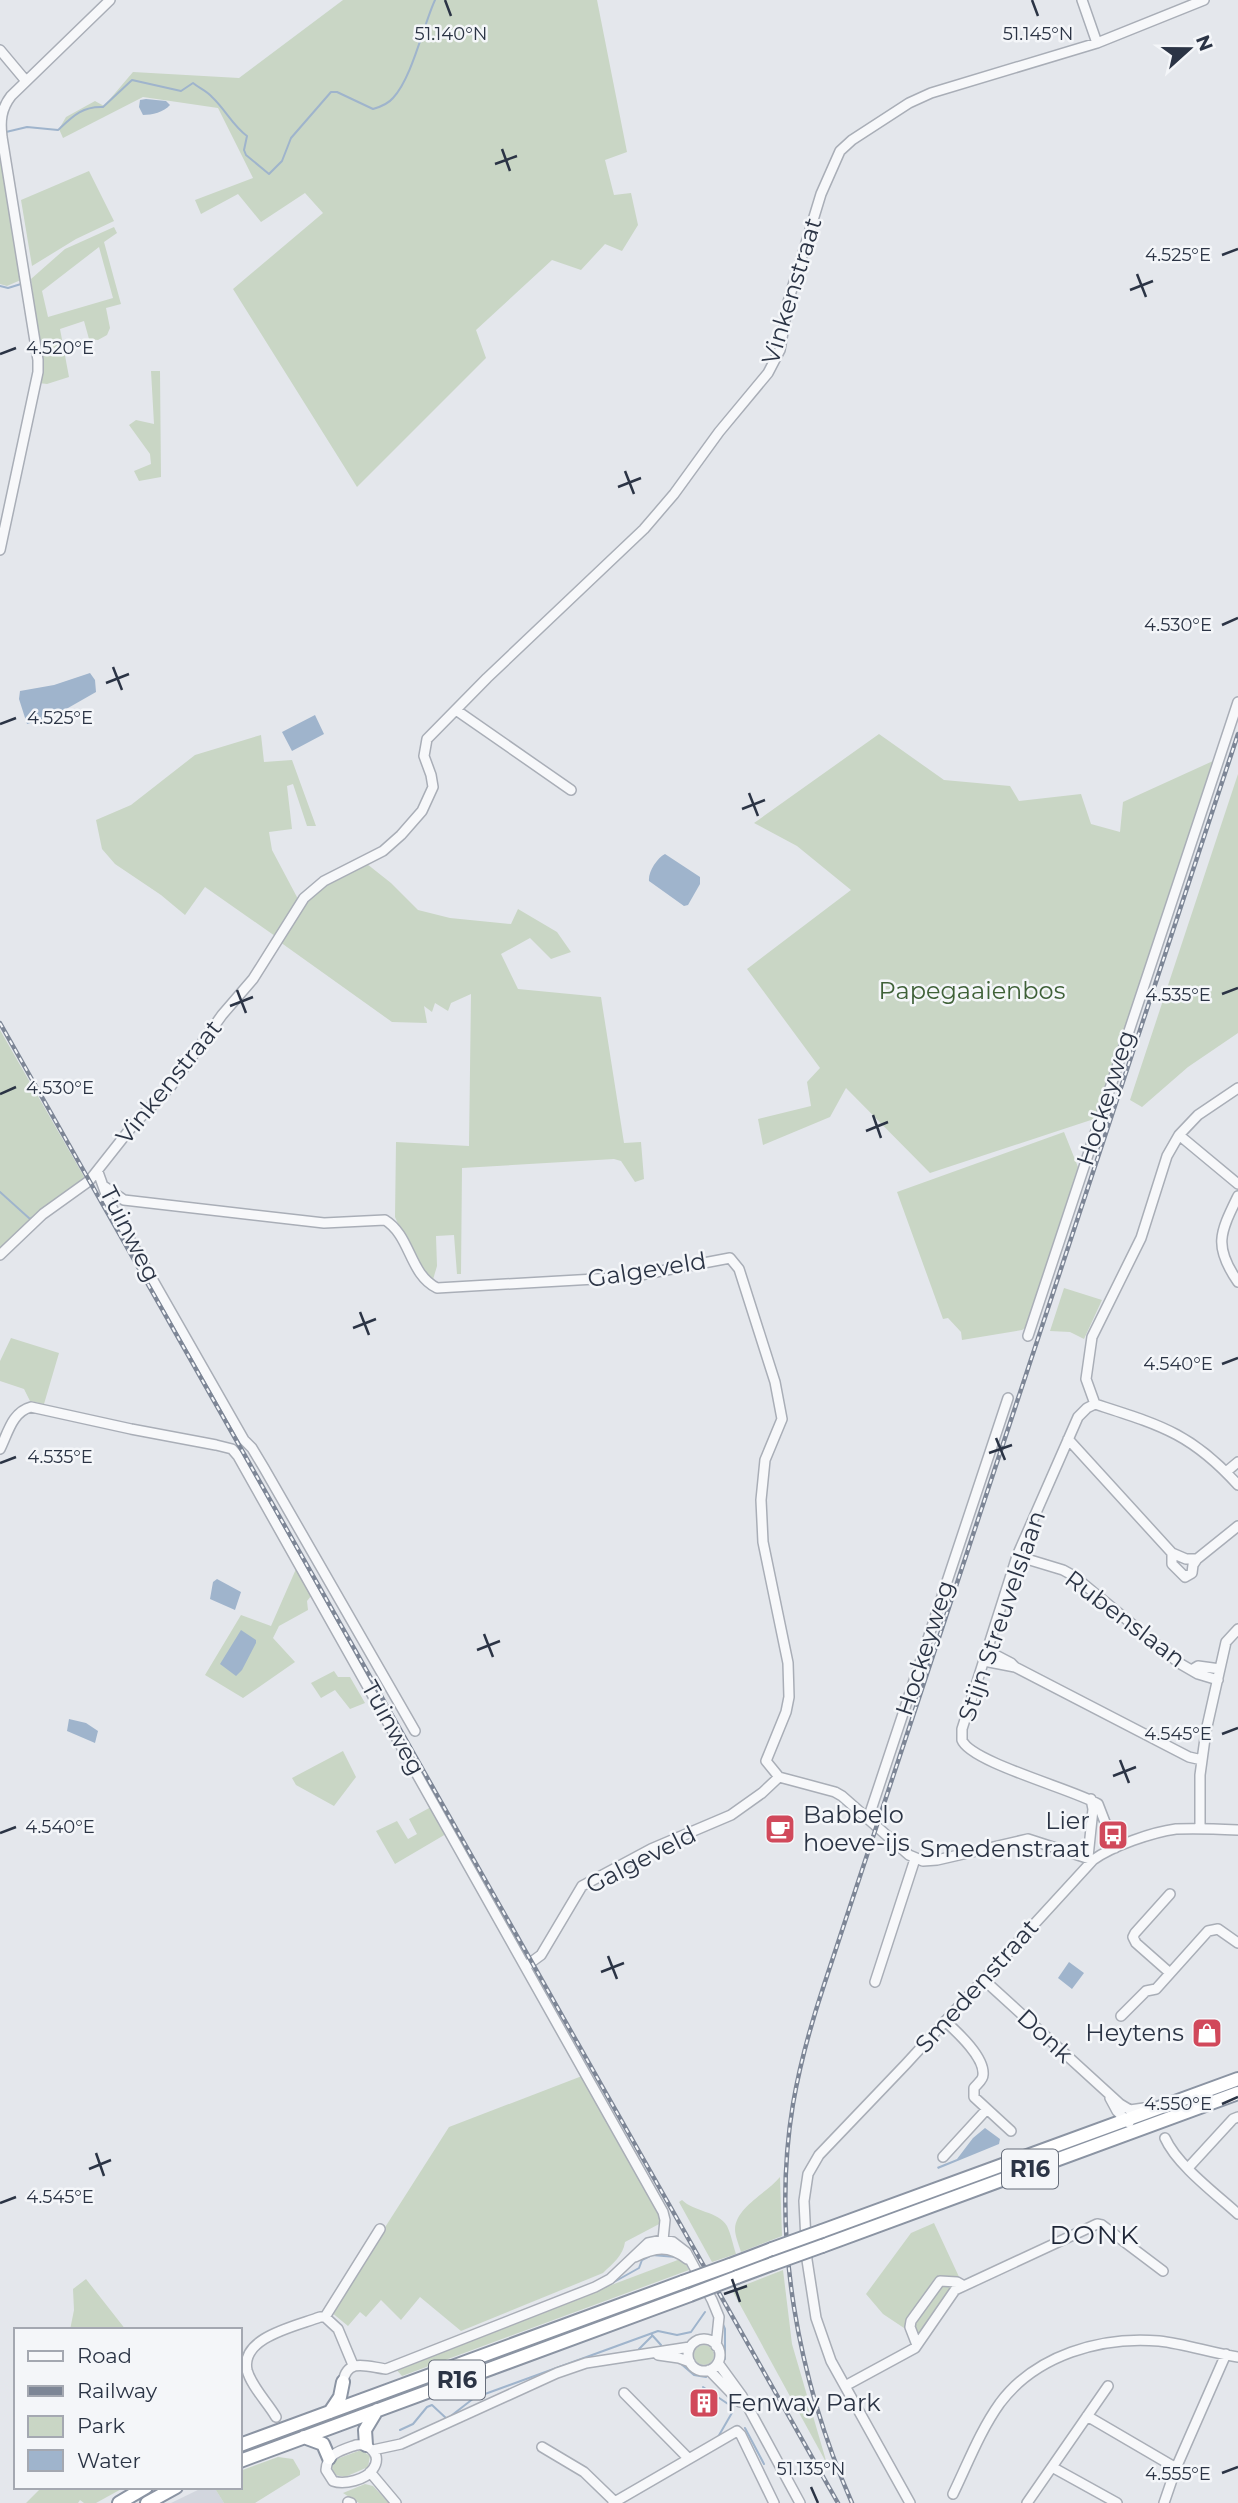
<svg xmlns="http://www.w3.org/2000/svg" width="1238" height="2503" font-family="Montserrat,sans-serif">
<style>
.built{fill:#d2d6de}
.green{fill:#c9d6c5;fill-rule:evenodd}
.water{fill:#9fb4cc}
.lines{fill:none;stroke-linecap:round;stroke-linejoin:round}
.stream{stroke:#9fb4cc;stroke-width:2}
.minor-casing{stroke:#a9aeb7;stroke-width:12}
.highway-casing{stroke:#8b94a3;stroke-width:16}
.minor{stroke:#f7f8fa;stroke-width:9}
.highway{stroke:#fff;stroke-width:12}
.rail-casing{stroke:#7d8696;stroke-width:4.5}
.rail{stroke:#f4f6f9;stroke-width:2;stroke-dasharray:5;stroke-linecap:butt}
.highway-bridge-casing{stroke:#8b94a3;stroke-width:16;stroke-linecap:butt}
.highway-bridge{stroke:#fff;stroke-width:12}
.ticks{fill:none;stroke:#2b3445;stroke-width:2.5}
.labels{text-anchor:middle;stroke-width:5;stroke-linejoin:round;paint-order:stroke}
.shield{fill:#f4f6f9;stroke:#676e7b;stroke-width:2}
.shield-label{font-size:23px;font-weight:bold;fill:#2b3445}
.street-label{font-size:24px;fill:#2b3445;stroke:#f4f6f9}
.park-label{font-size:24px;fill:#3f6138;stroke:#f4f6f9}
.poi-label{font-size:24px;fill:#2b3445;stroke:#f4f6f9;text-anchor:start}
.neighbourhood-label{font-size:26px;letter-spacing:2px;fill:#1d2536;stroke:#f4f6f9}
.ticks-label{font-size:18px;text-anchor:middle;fill:#2b3445;stroke:#f4f6f9;stroke-width:5;stroke-linejoin:round;paint-order:stroke}
</style>
<rect width="100%" height="100%" fill="#e4e7ec"/>
<path class="built" d="M204,2487h10l10,16h-53z"/>
<path class="green" d="M343,0h254l30,152 -22,8 9,35 17,-2 7,32 -16,26 -17,-7 -24,26 -29,-10 -76,70 10,28 -129,129 -124,-198 90,-76 -18,-20 -44,29 -23,-28 -37,20 -6,-14 58,-22 -35,-70 -75,-11 -80,41 -4,-9 7,-12 29,-16 9,5 29,-34 106,6z
M0,149l23,130 -16,7 -7,-2z
M89,171l25,50 -38,18 -44,27 -11,-66z
M114,227l3,6 -13,9 17,62 -15,4 4,20 -3,7 -9,5 -9,-1 -5,-18 -24,8 9,48 -22,7 -8,-1 3,-19 -11,-85 34,-30zM99,247l14,51 -65,19 -6,-26z
M151,371h9l1,106 -22,4 -5,-10 17,-7 -1,-10 -21,-29 7,-5 18,4z
M879,734l65,46 66,6 9,15 62,-7 10,30 29,8 3,-30 90,-41 -119,358 -164,54 -84,-85 -16,29 -67,28 -5,-26 53,-13 -4,-24 13,-14 -73,-99 104,-79 -54,-44 -43,-23z
M261,735l3,27 28,-2 24,66h-9l-14,-42 -6,2 5,43 -23,3 3,18 26,49 -23,37 -70,-49 -20,28 -24,-20 -46,-31 -13,-15 -6,-29 35,-15 64,-50z
M1238,774v259l-50,34 -46,40 -12,-7z
M367,864l24,19 27,27 32,8 61,6 7,-15 39,23 14,20 -20,7 -21,-21 -29,16 17,35 83,8 23,146 17,-1 3,37 -9,3 -14,-21 -7,-2 -152,9 -1,106h-4l-3,-39 -18,1 1,30 -5,17 -15,-16 -22,-50 1,-75 73,4 2,-152 -20,9 -3,8 -13,-8 -3,9 -8,-6 3,17 -35,-1 -112,-80c29,-44 37,-58 87,-78z
M0,1030l86,150 -57,40 -29,30z
M1064,1132l14,35 -50,159 -6,4 -60,10 -1,-8 -13,-14 -5,1 -46,-127z
M1064,1288l38,12 -18,39 -14,-7 -20,-1z
M11,1338l48,15 -15,51 -14,-3 -6,-12 -24,-8v-20z
M296,1569l15,27 -4,5 1,9 -29,16 -6,12 22,24 -52,36 -38,-23 36,-60 30,11z
M334,1671l4,6h12l15,26 -15,6 -15,-19 -14,8 -10,-15z
M343,1751l13,26 -22,29 -38,-21 -4,-7z
M431,1807l15,27 -51,30 -19,-33 21,-10 11,18 9,-5 -8,-15z
M582,2076l81,146 -38,20c-2,14 -12,21 -22,31l-142,58 -41,-34 -19,23 -20,-20 -15,17 -6,-5 -12,14 -17,-14 118,-185z
M780,2177l2,59 -41,16c-2,-7 -6,-16 -6,-23 1,-22 32,-36 45,-52z
M682,2200c12,12 36,11 45,26 4,8 6,19 9,28l-24,8 -33,-60z
M934,2223l26,56h-22l-34,49 -21,-14 -17,-20 45,-61z
M683,2258l6,12 -287,106 -8,-9z
M783,2270l9,74 35,120 -95,-174z
M86,2279l40,51h-56l4,-20 -1,-21z
M697,2283l2,5 -394,144 -1,-2 30,-11 9,-7z
M947,2284l10,3 -39,51 -3,-4 -1,-13 27,-36z
M694 2355a10 10 0 1 1 20 0a10 10 0 1 1-20 0Z
M361,2450l9,6 -2,11 -23,10 -10,-2 -4,-8 3,-7z
M278,2457l15,2 7,12v4l-45,28h-31l-10,-16h26v-16z
M365,2484l8,2 16,17h-30l-16,-10z
M42,2487h83l-29,16h-12l-4,-3 -2,3h-52z"/>
<path class="water" d="M146,99l20,2 4,4c-6,7 -18,10 -27,10l-4,-8 1,-7z
M90,673l5,7 1,12 -42,24 -27,8 -8,-25 1,-8 34,-6z
M315,715l9,19 -32,17 -10,-19z
M665,854l35,23v7l-12,21 -4,1 -35,-25c-1,-9 8,-23 16,-27z
M217,1579l24,13 -6,18 -25,-11 3,-17z
M241,1630l15,10v3l-14,27 -6,6 -16,-12z
M69,1719l17,4 12,8 -3,12 -28,-12z
M1069,1962l15,11 -12,16 -14,-11z
M985,2128l15,11 -1,5 -61,25 -1,-2 20,-8 16,-21z"/>
<g class="lines">
<path class="stream" d="M6,132l21,-5 31,3c14,-13 24,-24 45,-23l29,-27 49,11 12,-8c6,5 14,8 19,14 13,12 21,29 35,39l-3,14 2,5 23,19 13,-13 9,-23 40,-46h6l36,17c7,-2 15,-5 20,-11 19,-20 30,-72 42,-98
M0,286l8,2 13,-4
M0,1192l30,27 6,-4
M605,2287l34,-19 3,-8 10,-5 24,2
M722,2322l3,7v30
M652,2335l9,10
M639,2349l13,-13
M680,2363l14,12 12,2
M703,2387l28,19 2,5 -15,26
M745,2428l19,36
M400,2430l13,-6 14,-17 5,-2 15,14 27,-21 184,-67 19,4 14,-3 14,-20"/>
<g class="minor-casing">
<path id="minor" d="M1082,0l15,43
M0,50l26,31
M0,550l38,-178v-12l-36,-223c-2,-16 -1,-28 9,-41l99,-96
M456,710l115,80
M1179,1135l59,49
M98,1172l10,28 14,26 122,214 8,8 12,20 151,263
M105,1187l19,13 200,23 61,-3c26,16 24,54 52,68l193,-11 100,-19 9,11 36,113 7,37 -17,41 -4,40 2,42 25,121 1,34 -3,15 -20,49 13,16 56,15 7,4 67,59 14,6 14,-1 91,-21 65,21
M1238,1196c-18,37 -25,50 0,86
M0,1255l43,-41 46,-33 45,-57 37,-38 51,-71 31,-36 51,-81 20,-17 59,-30 18,-16 21,-24 11,-24 -2,-12 -7,-19 3,-17 60,-61 157,-149 30,-35 45,-62 49,-59 12,-23 8,-48 33,-108 19,-43 12,-11 57,-37 22,-10 166,-50 107,-43
M1028,1336l210,-634
M1095,1404l-8,4 -9,9 -61,139 -55,173c0,1 0,9 0,11 8,22 113,50 136,64l17,44
M1095,1404l-9,-25 6,-42 49,-99 26,-82 12,-21 19,-20 40,-27
M1095,1404c65,21 96,29 143,81
M1068,1439l104,114 14,6h11l41,-33
M0,1449c8,-16 12,-37 31,-42l100,22 85,16 16,4 6,7 425,756 2,8 -2,20
M1226,1472l12,-10
M1172,1553v11l13,13 7,-4 1,-8 4,-6
M1017,1556l46,14 11,6 105,87 19,11 20,6
M988,1651l23,12 4,4 174,90 13,3
M984,1661l31,6
M1193,1669l5,-3 22,3
M868,1819l140,-421
M1200,1829v-54l6,-44 20,-89 12,-13
M1088,1857l5,-48 -2,-10
M526,1966l15,-11 41,-69 69,-37 80,-34 31,-22 17,-16
M1170,1973l-34,-30 -3,-6 2,-4 35,-39
M983,1979l137,125 10,6 14,-2
M875,1982l40,-123
M1121,2016l25,-25 10,-2 52,-58 10,-2 20,14
M945,2021c12,11 40,36 38,54 0,5 -6,9 -9,13v9l37,34
M1110,2098l7,13 12,12
M1165,2138c12,27 51,56 73,76
M943,2157l44,-48
M1188,2168l45,-49 5,-2
M635,2257c20,-10 34,-12 52,2
M325,2317l13,12 15,36
M688 2355a16 16 0 1 1 32 0a16 16 0 1 1-32 0Z
M917,2345l-7,-18 1,-6 29,-40 17,1 7,4
M658,2355l21,3 11,4
M718,2363l24,33 58,107
M709,2370l31,32
M343,2382c4,-25 25,-15 43,-13l209,-82 15,-8 38,-36 15,-3 10,2 13,10 26,48 7,17 -3,29
M845,2386l70,-38 40,-58 142,-66 5,1 61,46
M624,2393l65,66
M1087,2416l89,52
M276,2417c-8,-14 -25,-31 -29,-47 -7,-33 50,-44 73,-53h5l55,-88
M356,2445c13,-2 27,10 17,24 -7,11 -29,16 -40,12l-7,-11c1,-17 16,-20 30,-25z
M542,2447l42,25 31,30
M373,2450l28,-6 156,-71 29,-10 104,-16
M1052,2467l65,36
M370,2472l26,31
M953,2494c15,-31 27,-63 47,-91 36,-48 101,-67 159,-62 27,3 52,12 79,16
M348,2502l3,1
M613,2503l124,-72 4,4 33,68
M910,2503l-79,-142 -15,-43 -9,-58 -3,-59 4,-27 11,-19 87,-91 187,-204c19,-14 60,-28 83,-31 21,-1 42,0 62,1
M1027,2503l81,-117
M1164,2503l12,-35 50,-114"/>
</g>
<g class="highway-casing">
<path id="highway" d="M822,2231l416,-152
M822,2246l416,-153
M730,2265l42,-16
M737,2277l35,-13
M330,2412l10,-15 3,-15
M304,2437l19,7 6,14
M240,2445l443,-163
M366,2445l-1,-15 12,-20
M240,2461l450,-166
M119,2503l27,-16
M147,2503l29,-16"/>
</g>
<use href="#minor" class="minor"/>
<use href="#highway" class="highway"/>
<g class="rail-casing">
<path id="rail" d="M0,1023l838,1480
M852,2503c-54,-123 -81,-266 -59,-399 7,-41 18,-80 31,-119l414,-1251"/>
</g>
<use href="#rail" class="rail"/>
<g class="highway-bridge-casing">
<path id="highway-bridge" d="M772,2249l50,-18
M772,2264l50,-18
M683,2282l47,-17
M690,2295l47,-18"/>
</g>
<use href="#highway-bridge" class="highway-bridge"/>
</g>
<path class="ticks" d="M445,0l6,16M1032,0l6,16M502,149l8,22M495,164l22,-8M1222,255l16,-6M1137,274l9,23M1130,290l23,-9M0,354l16,-6M625,471l9,23M618,487l23,-9M1222,625l16,-7M113,667l9,23M106,683l23,-9M0,724l16,-6M749,793l9,23M742,809l23,-9M237,990l9,23M1222,994l16,-6M230,1006l23,-9M0,1094l16,-7M873,1115l8,23M866,1131l22,-9M360,1312l9,23M353,1328l23,-9M1222,1364l16,-6M996,1438l9,22M989,1453l23,-8M0,1463l16,-6M484,1634l9,23M477,1650l23,-9M1222,1734l16,-6M1120,1760l9,23M1113,1776l23,-9M0,1833l16,-6M608,1956l9,23M601,1972l23,-9M1222,2104l16,-7M96,2153l8,23M89,2169l22,-9M0,2203l16,-6M732,2279l8,23M724,2294l23,-8M1222,2473l16,-6M811,2487l7,16"/>
<defs>
<g id="cafe-square" transform="scale(1.575)"><rect x="-9" y="-9" width="18" height="18" rx="4" fill="#d1495b" stroke="#f4f6f9"/><path d="M-5.5-4.5H6V0H3Q3 3.5 0 3.5H-2.5Q-5.5 3.5-5.5 0ZM3-3.2v2h1.7v-2ZM-6 4.5H4V6H-6Z" fill="#fff"/></g>
<g id="bus-square" transform="scale(1.575)"><rect x="-9" y="-9" width="18" height="18" rx="4" fill="#d1495b" stroke="#f4f6f9"/><path d="M-5-6H5V4H4V6H2V4H-2V6H-4V4H-5ZM-3.5-4V0h7V-4ZM-3.5 1.2v1.5H-2V1.2ZM2 1.2v1.5H3.5V1.2Z" fill="#fff"/></g>
<g id="shop-square" transform="scale(1.575)"><rect x="-9" y="-9" width="18" height="18" rx="4" fill="#d1495b" stroke="#f4f6f9"/><path d="M-5-2.5h2.3a2.7 3.5 0 0 1 5.4 0H5L5.5 6h-11ZM-1.5-2.5h3a1.5 2.3 0 0 0-3 0Z" fill="#fff"/></g>
<g id="building-square" transform="scale(1.575)"><rect x="-9" y="-9" width="18" height="18" rx="4" fill="#d1495b" stroke="#f4f6f9"/><path d="M-4-6H4V6H1V3H-1V6H-4ZM-2.5-4.3h1.7v1.8h-1.7ZM.8-4.3h1.7v1.8H.8ZM-2.5-1h1.7V.8h-1.7ZM.8-1h1.7V.8H.8Z" fill="#fff"/></g>
</defs>
<g fill-rule="evenodd">
<use href="#cafe-square" x="780" y="1829"/>
<use href="#bus-square" x="1113" y="1835"/>
<use href="#shop-square" x="1207" y="2033"/>
<use href="#building-square" x="704" y="2403"/>
</g>
<g class="labels">
<g class="shield">
<rect x="1002" y="2149.5" width="56" height="39" rx="5"/>
<rect x="429" y="2360.5" width="56" height="39" rx="5"/>
</g>
<g class="shield-label">
<text x="1030" y="2177">R16</text>
<text x="457" y="2388">R16</text>
</g>
<g class="street-label">
<text transform="translate(792 291) rotate(-73)" y="8">Vinkenstraat</text>
<text transform="translate(169 1082) rotate(-51)" y="8">Vinkenstraat</text>
<text transform="translate(1106 1098) rotate(-72)" y="8">Hockeyweg</text>
<text transform="translate(130 1234) rotate(63)" y="8">Tuinweg</text>
<text transform="translate(647 1270) rotate(-9)" y="8">Galgeveld</text>
<text transform="translate(1002 1616) rotate(-71)" y="8">Stijn Streuvelslaan</text>
<text transform="translate(1125 1619) rotate(37)" y="8">Rubenslaan</text>
<text transform="translate(925 1648) rotate(-72)" y="8">Hockeyweg</text>
<text transform="translate(393 1728) rotate(61)" y="8">Tuinweg</text>
<text transform="translate(641 1860) rotate(-27)" y="8">Galgeveld</text>
<text transform="translate(977 1986) rotate(-48)" y="8">Smedenstraat</text>
<text transform="translate(1045 2036) rotate(43)" y="8">Donk</text>
</g>
<g class="park-label">
<text x="972" y="999">Papegaaienbos</text>
</g>
<g class="poi-label">
<text x="803" y="1823">Babbelo<tspan x="803" dy="28">hoeve-ijs</tspan></text>
<text x="1090" y="1829" text-anchor="end">Lier<tspan x="1090" dy="28">Smedenstraat</tspan></text>
<text x="1184" y="2041" text-anchor="end">Heytens</text>
<text x="727" y="2411">Fenway Park</text>
</g>
<g class="neighbourhood-label">
<text x="1095" y="2244">DONK</text>
</g>
</g>
<g class="ticks-label">
<text x="451" y="40">51.140°N</text>
<text x="1038" y="40">51.145°N</text>
<text x="1178" y="261">4.525°E</text>
<text x="60" y="354">4.520°E</text>
<text x="1178" y="631">4.530°E</text>
<text x="60" y="724">4.525°E</text>
<text x="1178" y="1001">4.535°E</text>
<text x="60" y="1094">4.530°E</text>
<text x="1178" y="1370">4.540°E</text>
<text x="60" y="1463">4.535°E</text>
<text x="1178" y="1740">4.545°E</text>
<text x="60" y="1833">4.540°E</text>
<text x="1178" y="2110">4.550°E</text>
<text x="60" y="2203">4.545°E</text>
<text x="811" y="2475">51.135°N</text>
<text x="1178" y="2480">4.555°E</text>
</g>
<rect x="14" y="2328" width="228" height="161" fill="#f4f6f9" stroke="#a4a8b1" stroke-width="2"/>
<rect x="28" y="2351" width="35" height="10" fill="#f7f8fa" stroke="#a4a8b1" stroke-width="2"/>
<text x="77" y="2363" font-size="21" fill="#2b3445">Road</text>
<rect x="28" y="2386" width="35" height="10" fill="#7d8696" stroke="#a4a8b1" stroke-width="2"/>
<text x="77" y="2398" font-size="21" fill="#2b3445">Railway</text>
<rect x="28" y="2416" width="35" height="21" fill="#c9d6c5" stroke="#a4a8b1" stroke-width="2"/>
<text x="77" y="2433" font-size="21" fill="#2b3445">Park</text>
<rect x="28" y="2450" width="35" height="21" fill="#9fb4cc" stroke="#a4a8b1" stroke-width="2"/>
<text x="77" y="2468" font-size="21" fill="#2b3445">Water</text>
<g transform="translate(1189 49) rotate(69)" stroke="#f4f6f9" stroke-width="5" paint-order="stroke">
<path d="M0-5L12 26L0 18L-12 26Z" fill="#2b3445"/>
<text y="-10" font-size="19" font-weight="bold" text-anchor="middle" fill="#2b3445">N</text>
</g>
</svg>
